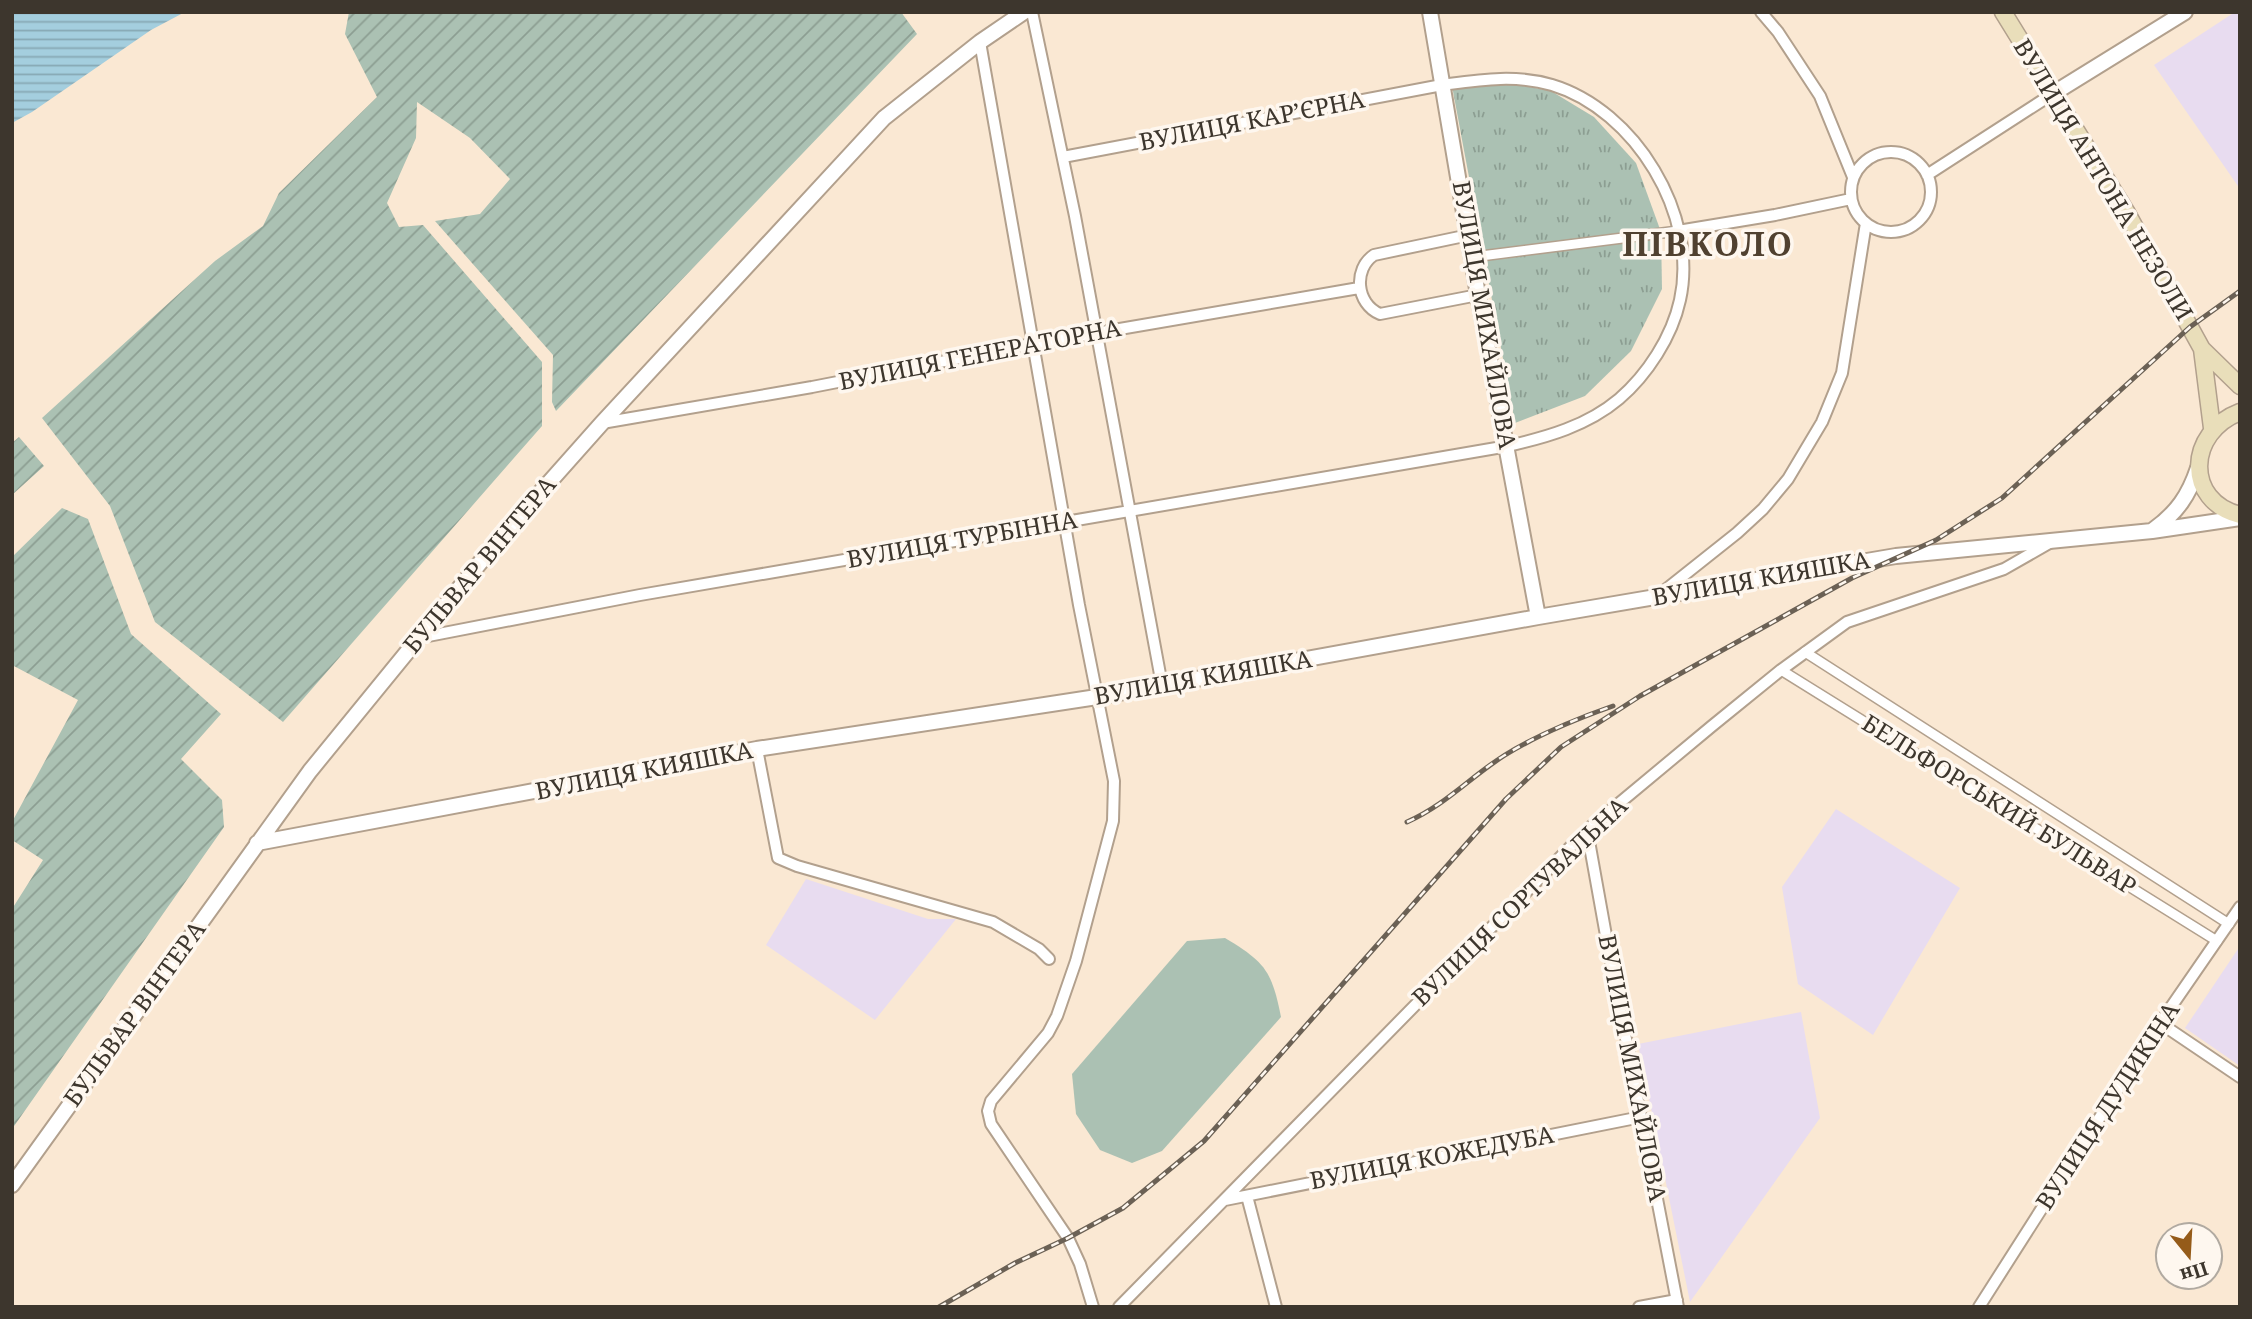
<svg xmlns="http://www.w3.org/2000/svg" width="2252" height="1319" font-family="'Noto Serif',serif">
<style>
.education{fill:#e8dcf0}
.park{fill:url(#park-tufts)}
.garden{fill:url(#garden-furrows)}
.pitch{fill:#abc1b3}
.water{fill:url(#water-rules)}
.lines{fill:none;stroke-linecap:round;stroke-linejoin:round}
.pedestrian-casing{stroke:#b2a08d;stroke-width:12}
.minor-casing{stroke:#b2a08d;stroke-width:14}
.tertiary-casing{stroke:#b2a08d;stroke-width:18}
.secondary-casing{stroke:#b2a08d;stroke-width:19}
.pedestrian{stroke:#fff;stroke-width:9}
.minor{stroke:#fff;stroke-width:10}
.tertiary{stroke:#fff;stroke-width:14}
.secondary{stroke:#e9deba;stroke-width:16}
.rail-casing{stroke:#6b6155;stroke-width:5}
.rail{stroke:#fef7ef;stroke-width:2.5;stroke-dasharray:8;stroke-linecap:butt}
.labels{text-anchor:middle;stroke-width:7;stroke-linejoin:round;paint-order:stroke}
.street-label{font-size:24px;fill:#3d362d;stroke:#fef7ef}
.district-label{font-size:32px;font-weight:bold;letter-spacing:2px;fill:#504130;stroke:#fef7ef}
</style>
<defs>
<pattern id="park-tufts" width="24" height="20" patternUnits="userSpaceOnUse" patternTransform="scale(1.75)"><rect width="24" height="20" fill="#abc1b3"/><path d="M3 7l-1-3M5 7V3M7 7l1-3M15 17l-1-3M17 17v-4M19 17l1-3" fill="none" stroke="#8c9e92"/></pattern>
<pattern id="garden-furrows" width="10" height="10" patternUnits="userSpaceOnUse" patternTransform="scale(1.75)"><rect width="10" height="10" fill="#abc1b3"/><path d="M-1 1l2-2M0 10L10 0M9 11l2-2" fill="none" stroke="#8c9e92"/></pattern>
<pattern id="water-rules" width="6" height="5" patternUnits="userSpaceOnUse" patternTransform="scale(1.75)"><rect width="6" height="5" fill="#a4cede"/><path d="M0 2.5h6" fill="none" stroke="#87a8b4"/></pattern>
</defs>
<rect width="100%" height="100%" fill="#fae8d3"/>
<path class="education" d="M2235,12h5v177l-86,-124z
M1836,809l124,79 -87,147 -75,-51 -16,-97z
M806,879l122,40h28l-81,101 -109,-75z
M2240,946v120l-55,-38z
M1801,1012l19,106 -130,184 -52,-258z"/>
<path class="park" d="M1496,81l55,10 43,26 42,46 25,69 1,57 -31,62 -46,45 -70,27 -63,-337z"/>
<path class="garden" d="M349,12h552l16,22 -361,377 -4,-9 1,-47 -118,-134 45,-7 30,-35 -40,-41 -53,-36 -1,36 -29,65 12,24 24,-2 119,137v64l-259,296 -128,-100 -45,-116 -68,-88 173,-157 48,-35 16,-33 98,-96 -32,-63z
M19,437l25,29 -32,29v-52z
M62,508l26,11 43,115 90,80 -40,45 41,41 2,27 -212,302v-220l31,-49 -31,-20v-18l66,-122 -66,-35v-108z"/>
<path class="pitch" d="M1225,938c40,24 47,33 56,79l-119,134 -30,12 -32,-13 -24,-36 -4,-40 115,-133z"/>
<path class="water" d="M12,12h173l-34,18 -119,82 -20,11z"/>
<g class="lines">
<g class="pedestrian-casing">
<path id="pedestrian" d="M1473,257l205,-26
M1805,652l424,272
M1781,670l436,271"/>
</g>
<g class="minor-casing">
<path id="minor" d="M1032,12l43,204 87,469
M1761,12l17,20 42,64 33,81
M980,42l99,563 35,176 -1,40 -37,140 -19,55 -9,17 -57,68 -3,10 3,13 77,114 12,26 13,43
M1851 192a40 40 0 1 1 80 0a40 40 0 1 1-80 0Z
M1927,175l127,-82
M1678,231l97,-16 76,-16
M1469,235l-95,20c-21,14 -18,49 6,59l98,-19
M602,423l210,-36 220,-43 327,-56
M1659,595l78,-62 26,-24 25,-30 34,-57 20,-49 24,-150
M418,638l222,-43 868,-149c39,-9 79,-20 111,-47 28,-24 53,-62 61,-99 19,-85 -45,-190 -128,-215 -37,-11 -73,-5 -110,0l-379,72
M757,749l21,109 19,8 196,56 46,27 10,10
M1587,830l20,111 71,366
M2160,1023l80,54
M1247,1196l29,111
M1225,1200l416,-83
M1119,1307l468,-477 125,-104 69,-56 66,-48 157,-53 49,-28
M1639,1307l38,-7
M1979,1307l181,-284 80,-116"/>
</g>
<g class="tertiary-casing">
<path id="tertiary" d="M1430,12l48,283 60,322
M2054,93l131,-81
M2153,530c24,-17 36,-35 45,-62
M257,843l500,-94 340,-52 441,-80 358,-61 256,-25 88,-13
M12,1185l298,-414 196,-240 96,-108 282,-305 96,-76 44,-30"/>
</g>
<g class="secondary-casing">
<path id="secondary" d="M2003,12l124,201 75,136 38,37
M2202,349l10,79
M2240,412c-53,20 -56,89 0,103"/>
</g>
<use href="#pedestrian" class="pedestrian"/>
<use href="#minor" class="minor"/>
<use href="#tertiary" class="tertiary"/>
<use href="#secondary" class="secondary"/>
<g class="rail-casing">
<path id="rail" d="M1407,822c40,-18 63,-45 98,-67 34,-21 71,-36 108,-49
M939,1307l76,-44 53,-25 55,-30 81,-67 302,-342 55,-52 79,-51 212,-118 84,-38 66,-42 188,-171 50,-36"/>
</g>
<use href="#rail" class="rail"/>
</g>
<g class="labels">
<g class="street-label">
<text transform="translate(1252 121) rotate(-11)" y="8">ВУЛИЦЯ КАР’ЄРНА</text>
<text transform="translate(2103 180) rotate(59)" y="8">ВУЛИЦЯ АНТОНА НЕЗОЛИ</text>
<text transform="translate(1484 315) rotate(80)" y="8">ВУЛИЦЯ МИХАЙЛОВА</text>
<text transform="translate(980 355) rotate(-11)" y="8">ВУЛИЦЯ ГЕНЕРАТОРНА</text>
<text transform="translate(962 540) rotate(-10)" y="8">ВУЛИЦЯ ТУРБІННА</text>
<text transform="translate(480 565) rotate(-50)" y="8">БУЛЬВАР ВІНТЕРА</text>
<text transform="translate(1761 579) rotate(-10)" y="8">ВУЛИЦЯ КИЯШКА</text>
<text transform="translate(1203 678) rotate(-10)" y="8">ВУЛИЦЯ КИЯШКА</text>
<text transform="translate(644 771) rotate(-11)" y="8">ВУЛИЦЯ КИЯШКА</text>
<text transform="translate(1999 805) rotate(32)" y="8">БЕЛЬФОРСЬКИЙ БУЛЬВАР</text>
<text transform="translate(1520 902) rotate(-44)" y="8">ВУЛИЦЯ СОРТУВАЛЬНА</text>
<text transform="translate(135 1014) rotate(-54)" y="8">БУЛЬВАР ВІНТЕРА</text>
<text transform="translate(1632 1068) rotate(79)" y="8">ВУЛИЦЯ МИХАЙЛОВА</text>
<text transform="translate(2108 1106) rotate(-57)" y="8">ВУЛИЦЯ ДУДИКІНА</text>
<text transform="translate(1432 1158) rotate(-11)" y="8">ВУЛИЦЯ КОЖЕДУБА</text>
</g>
<g class="district-label">
<text x="1708" y="256">ПІВКОЛО</text>
</g>
</g>
<rect width="2252" height="1319" fill="none" stroke="#3d362d" stroke-width="28"/>
<g transform="translate(2189 1256) rotate(162)"><circle r="33" fill="#fef7ef" stroke="#b1aaa1" stroke-width="2"/>
<path d="M0-5L12 26L0 18L-12 26Z" fill="#955b19"/>
<text y="-10" font-size="19" font-weight="bold" text-anchor="middle" fill="#3d362d">Пн</text>
</g>
</svg>
